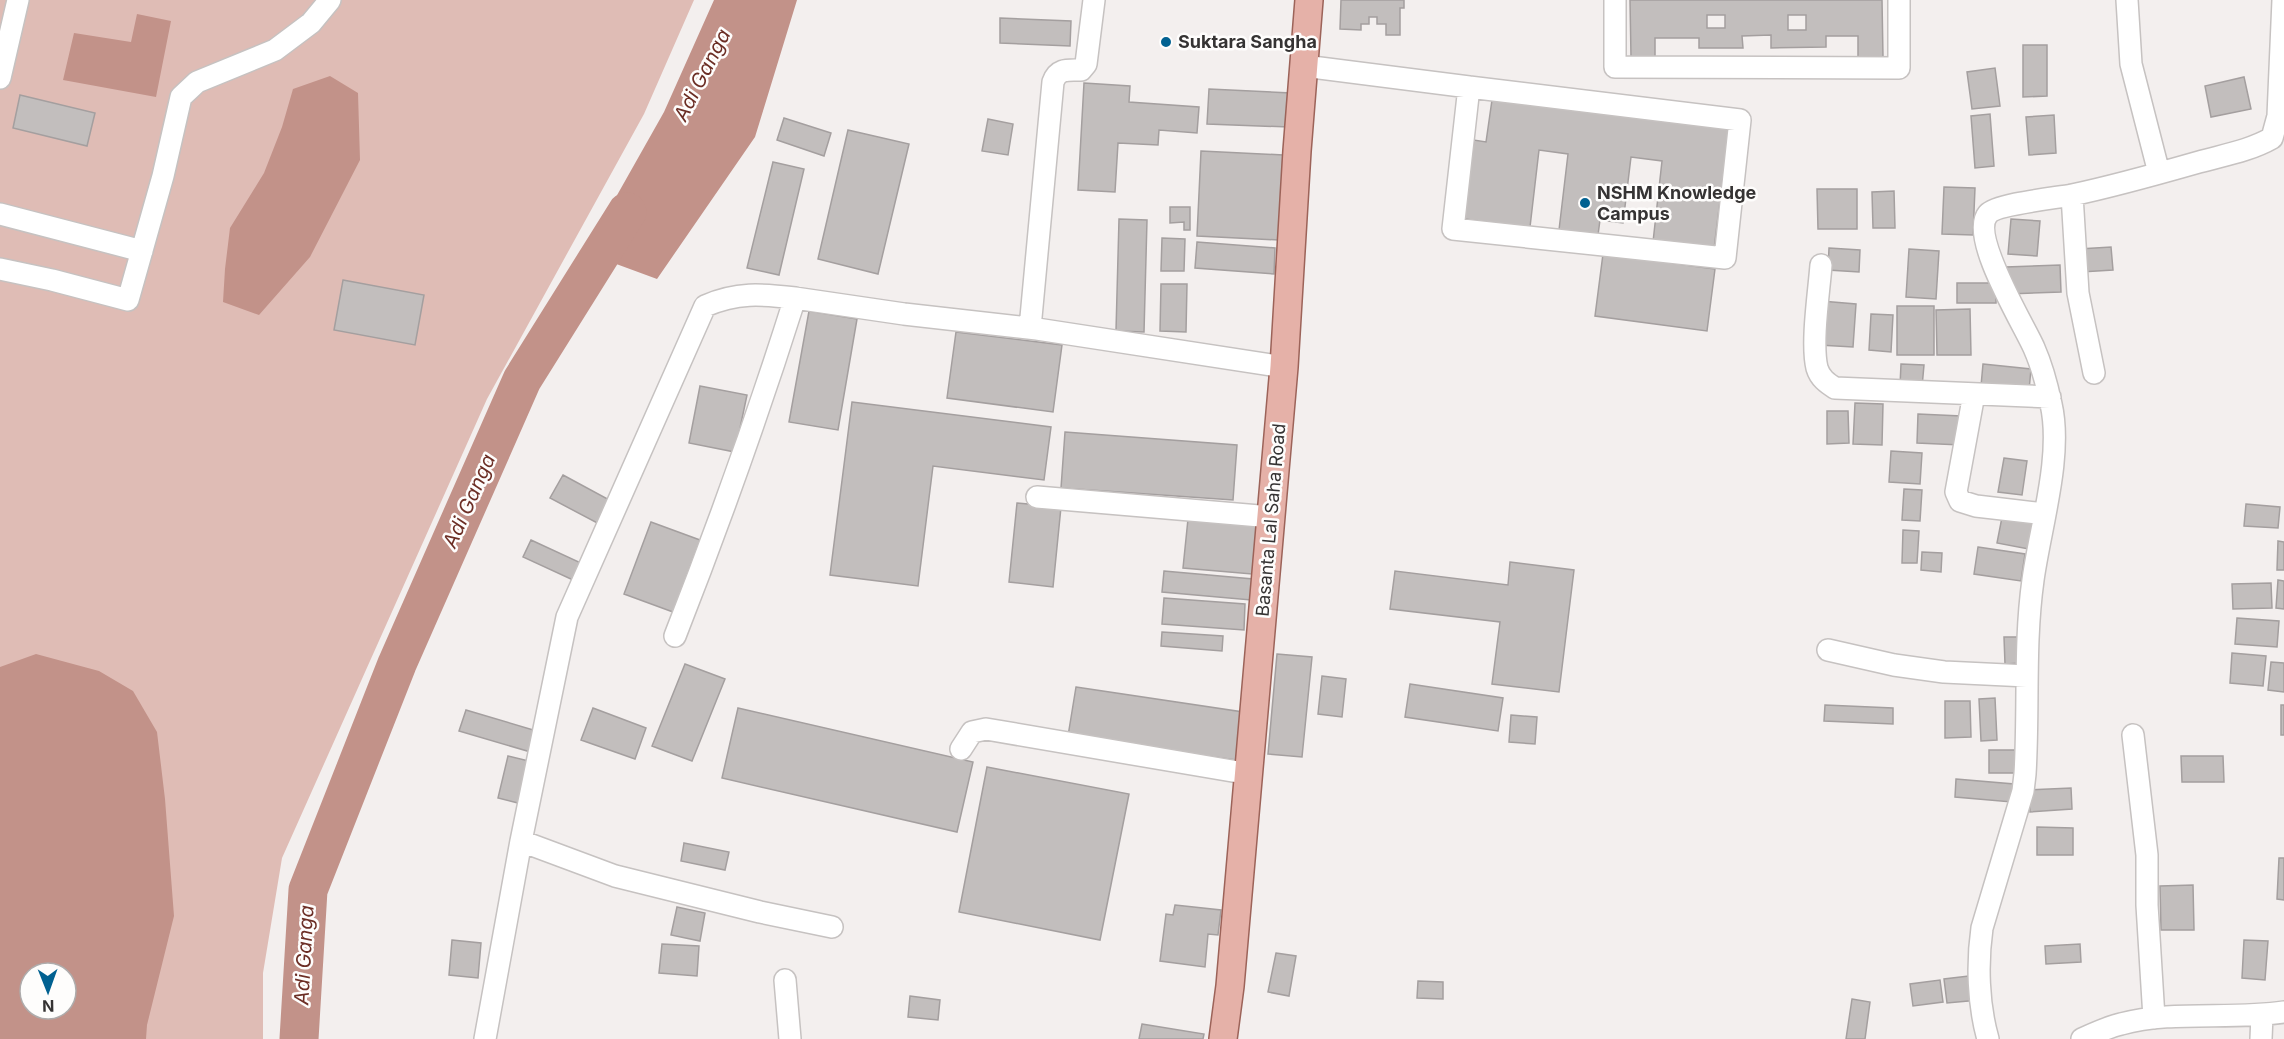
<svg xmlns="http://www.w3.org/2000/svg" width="2284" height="1039" font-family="Inter,sans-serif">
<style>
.green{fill:#dfbcb5;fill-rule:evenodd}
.water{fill:#c29289;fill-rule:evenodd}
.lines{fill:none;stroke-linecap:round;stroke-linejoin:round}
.river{stroke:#c29289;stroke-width:39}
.building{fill:#c2bebd;stroke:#a49f9f;stroke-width:1.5;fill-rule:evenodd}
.minor-casing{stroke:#c6c2c1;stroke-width:24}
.major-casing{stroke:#9c6359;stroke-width:30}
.minor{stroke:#fff;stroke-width:21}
.major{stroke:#e5b1a8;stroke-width:27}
.poi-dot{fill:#016191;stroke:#fefdfc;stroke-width:2}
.labels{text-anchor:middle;stroke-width:5;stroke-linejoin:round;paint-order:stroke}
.poi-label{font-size:18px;font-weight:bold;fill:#353333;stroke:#fefdfc;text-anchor:start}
.street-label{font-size:18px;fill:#353333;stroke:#fefdfc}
.water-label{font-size:20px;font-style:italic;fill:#6c2e25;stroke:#fefdfc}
</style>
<rect width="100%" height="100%" fill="#f3efee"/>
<path class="green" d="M0,0h694l-50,114 -157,285 -205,459 -19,115v66h-263zM30,973h36v36h-36z"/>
<path class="water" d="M714,0h83l-42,137 -98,142 -76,-28 35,-54 48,-85z
M137,14l34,7 -15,76 -93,-17 11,-47 57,9z
M330,76l28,17 2,67 -50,97 -51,58 -36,-13 2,-33 5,-41 34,-55 18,-46 11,-38z
M36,654l63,17 34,20 24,41 8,67 9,117 -27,109 -1,14h-146v-372zM30,973h36v36h-36z"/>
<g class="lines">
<path class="river" d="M299,1039l9,-149 89,-226 125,-284 105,-168"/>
</g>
<path class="building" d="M1341,0h63v8h-4v27h-14v-11h-9v-7h-8v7h-8v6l-21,-1z
M1630,0h252l1,57 -25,1v-22h-32v11l-55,1v-13l-29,1 1,12h-44v-10h-44v19h-24zM1707,15h18v13h-18zM1788,15h18v15h-18z
M1000,18l71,3 -1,25 -70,-3z
M2023,45h24v51l-24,1z
M1995,68l5,38 -28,3 -5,-37z
M2244,77l7,32 -40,8 -6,-31z
M1084,83l46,3 -1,16 70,5 -2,26 -38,-3 -1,15 -40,-2 -3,49 -37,-2z
M1209,89l82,4 -2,34 -82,-3z
M20,95l75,18 -8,33 -74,-18z
M1492,100l237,29 -15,120 -61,-7 9,-81 -31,-4 -8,66 -23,-3 -2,15 -39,-5 9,-76 -29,-4 -9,77 -66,-8 10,-79 12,2z
M1990,114l4,52 -19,2 -4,-52z
M2054,115l2,38 -27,2 -3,-38z
M784,118l47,15 -7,23 -47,-16z
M988,119l25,5 -5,31 -26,-4z
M848,130l61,14 -31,130 -60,-15z
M1201,151l82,4 -4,85 -82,-4z
M773,162l31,7 -25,106 -32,-7z
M1944,187l31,1 -2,47 -31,-1z
M1817,189h40v40h-39z
M1894,191l1,37h-22l-1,-36z
M1170,207h20v23h-6v-8l-14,1z
M1119,219l28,1 -3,112 -28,-1z
M2011,219l29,2 -3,35 -29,-2z
M1162,238l23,1 -1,32h-23z
M1197,242l78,6 -1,26 -79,-6z
M2111,247l2,23 -32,2 -2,-23z
M1829,248l31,2 -1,22 -31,-2z
M1909,249l30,2 -3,48 -30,-2z
M1603,254l112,15 -8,62 -112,-15z
M2060,265l1,27 -53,2 -2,-27z
M343,280l81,15 -9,50 -81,-15z
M1957,283h39v20h-39z
M1161,284h26l-1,48 -26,-1z
M1821,301l35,3 -3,43 -34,-2z
M1897,306h37v49h-37z
M1970,309l1,46h-34l-1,-45z
M809,311l48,8 -19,111 -49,-8z
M1871,314l22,1 -2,37 -22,-2z
M956,332l106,13 -9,67 -106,-14z
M1901,364l23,1 -2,22 -22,-1z
M1983,364l48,5 -2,21 -48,-4z
M700,386l47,9 -12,57 -46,-9z
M852,402l199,25 -7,53 -111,-14 -15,120 -88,-11z
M1855,403l28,1 -1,41 -29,-1z
M1827,411h21l1,32 -22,1z
M1918,414l43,2v29l-44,-2z
M1065,432l172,13 -4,55 -172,-12z
M1891,451l31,2 -2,31 -31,-2z
M2004,458l23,3 -5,34 -24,-3z
M563,475l52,28 -12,23 -53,-28z
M1904,489l18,1 -2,31 -18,-1z
M1017,503l44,4 -8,80 -44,-5z
M2246,504l34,3 -2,21 -34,-2z
M2003,512l37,6 -6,32 -37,-7z
M1188,519l69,7 -5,48 -69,-6z
M651,522l49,18 -27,72 -49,-18z
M1903,530l16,1 -2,32h-15z
M531,540l50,23 -8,17 -50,-23z
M2278,541l6,1v28h-7z
M1978,547l47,7 -4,27 -47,-7z
M1922,552l20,1 -1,19 -20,-2z
M1510,562l64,8 -15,122 -67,-8 8,-62 -110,-13 5,-38 113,14z
M1164,571l89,8 -2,21 -89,-8z
M2278,580l6,1v28l-8,-1z
M2271,583l1,25 -39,1 -1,-25z
M1164,598l81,6 -1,26 -82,-6z
M2237,618l42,3 -2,26 -42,-3z
M1162,632l61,4 -1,15 -61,-5z
M2004,637h18v26l-17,1z
M2232,653l34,3 -3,30 -33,-3z
M1277,654l35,3 -10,100 -34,-3z
M2271,662l13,1v29l-16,-2z
M685,664l40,15 -33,82 -40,-15z
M1322,676l24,3 -4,38 -24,-3z
M1410,684l93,14 -5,33 -93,-14z
M1076,687l167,25 -7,48 -168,-24z
M1995,698l2,42 -16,1 -2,-42z
M1945,701h25l1,36 -26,1z
M1825,705l68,3v16l-69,-3z
M2281,705h3v30h-3z
M593,708l53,20 -11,31 -54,-19z
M738,708l235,54 -16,70 -235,-54z
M466,710l74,22 -6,21 -75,-22z
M1511,715l26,2 -2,27 -26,-2z
M1989,750h33v23h-33z
M508,756l25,6 -11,42 -24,-6z
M2181,756h42l1,26h-42z
M987,767l142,27 -29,146 -141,-28z
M1956,779l58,5 -2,18 -57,-5z
M2071,788l1,21 -42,3 -1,-22z
M2037,827l36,1v27h-36z
M684,843l45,9 -4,18 -44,-9z
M2279,858h5v42l-7,-1z
M2193,885l1,45h-33l-1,-44z
M1175,905l46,5 -3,25 -10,-1 -3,33 -45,-6 6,-47 7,1z
M677,907l28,6 -5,28 -29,-6z
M452,940l29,3 -3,35 -29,-3z
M2244,940l24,1 -3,39 -23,-2z
M662,944l37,2 -2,30 -38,-3z
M2080,944l1,18 -35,2 -1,-18z
M1276,953l20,3 -7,40 -21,-4z
M1977,975l2,25 -32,3 -3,-24z
M1940,980l3,22 -30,4 -3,-22z
M1418,981l25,1v17l-26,-1z
M910,996l30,4 -2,20 -30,-3z
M1852,999l18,3 -5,37h-19z
M1142,1024l62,10 -1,5h-64z"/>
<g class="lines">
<g class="minor-casing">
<path id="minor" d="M1615,0v67l284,1v-68
M2127,0l4,64 28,109
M1304,66l165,21 -16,142 272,29 15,-138 -271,-33
M0,78l18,-78
M2072,195l6,98 16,80
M0,214l142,37
M1821,265c-2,27 -10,78 -4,103 3,10 10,15 18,20l215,9
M0,269l52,11 76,20 35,-124 18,-79 16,-15 78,-32 36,-27 19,-23
M1030,328l23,-246c5,-14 15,-12 28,-12l5,-6 8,-64
M1974,394l-18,98 4,9 16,5 69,8
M1037,497l235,20
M675,636c44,-112 84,-224 120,-338l109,16 133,15 247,38
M1828,650l66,15 50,7 83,4
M2133,735l14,120v50l7,113
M961,749l11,-17 14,-3 264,45
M521,841l94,35 145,36 72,15
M785,980l5,59
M485,1039l36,-198 46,-224 138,-311c32,-14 56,-12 90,-8
M1988,1039c-10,-35 -11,-76 -6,-111l41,-137 2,-17c4,-65 -1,-130 8,-194 7,-52 30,-124 18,-176 -4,-19 -9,-38 -17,-56 -10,-23 -65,-112 -46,-134 9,-10 68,-16 84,-19 43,-9 85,-21 127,-33 25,-7 50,-11 73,-24l6,-22 5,-116
M2082,1039c13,-6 26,-12 39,-15 51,-14 110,-4 163,-12
M2261,1039l1,-24"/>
</g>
<g class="major-casing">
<path id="major" d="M1223,1039l7,-53 54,-619 13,-216 12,-151"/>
</g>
<use href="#minor" class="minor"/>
<use href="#major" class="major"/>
</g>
<g class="poi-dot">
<circle cx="1166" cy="42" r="6"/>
<circle cx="1585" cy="203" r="6"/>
</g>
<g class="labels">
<g class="poi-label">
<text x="1178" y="48">Suktara Sangha</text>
<text x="1597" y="199">NSHM Knowledge<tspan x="1597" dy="21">Campus</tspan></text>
</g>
<g class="street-label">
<text transform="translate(1271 520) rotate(-85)" y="6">Basanta Lal Saha Road</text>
</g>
<g class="water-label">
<text transform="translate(702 75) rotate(-63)" y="7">Adi Ganga</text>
<text transform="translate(469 501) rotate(-66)" y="7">Adi Ganga</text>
<text transform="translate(304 955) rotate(-87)" y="7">Adi Ganga</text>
</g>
</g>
<g transform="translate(48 991) rotate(179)"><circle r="28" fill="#fefdfc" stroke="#aeacac" stroke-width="1.5"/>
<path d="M0-4.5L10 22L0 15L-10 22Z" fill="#016191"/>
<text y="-9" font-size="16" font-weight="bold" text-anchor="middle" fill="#353333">N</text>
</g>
</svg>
